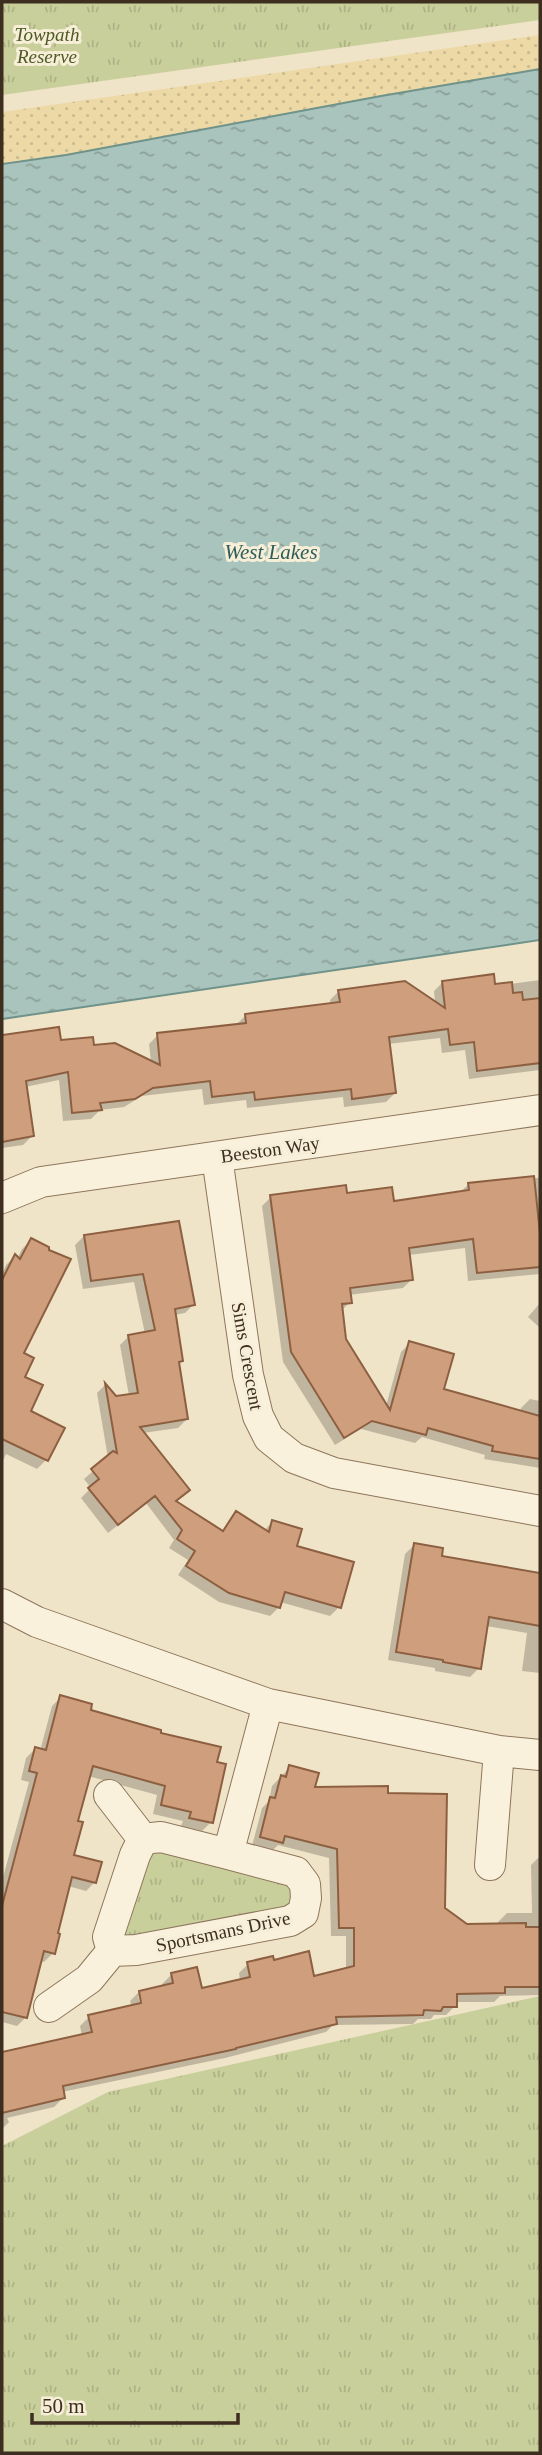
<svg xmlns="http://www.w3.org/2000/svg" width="542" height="2455" font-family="'Times New Roman',serif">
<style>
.grass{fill:url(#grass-tufts)}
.sand{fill:url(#sand-dots)}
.water{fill:url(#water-ripples);stroke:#6f938a;stroke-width:2}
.shadow{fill:#0003;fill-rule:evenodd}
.building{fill:#cf9f7d;stroke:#8d5f41;stroke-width:2}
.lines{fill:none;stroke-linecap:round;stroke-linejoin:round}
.minor-casing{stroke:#8d765c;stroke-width:32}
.minor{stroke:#faf1dc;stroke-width:30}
.labels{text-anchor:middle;stroke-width:6;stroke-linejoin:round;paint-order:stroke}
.park-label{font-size:19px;font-style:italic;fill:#4d5a26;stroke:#f7eed8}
.street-label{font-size:19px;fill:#3d2e20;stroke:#f7eed8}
.water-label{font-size:21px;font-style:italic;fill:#2f5d5a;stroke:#f7eed8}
</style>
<defs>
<pattern id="grass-tufts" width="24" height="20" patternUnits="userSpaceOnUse" patternTransform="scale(1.75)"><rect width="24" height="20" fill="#c9cf9b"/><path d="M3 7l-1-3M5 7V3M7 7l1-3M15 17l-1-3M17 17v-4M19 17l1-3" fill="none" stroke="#aeb285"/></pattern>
<pattern id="sand-dots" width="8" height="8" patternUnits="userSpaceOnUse" patternTransform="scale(1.75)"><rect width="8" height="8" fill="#ecd9a5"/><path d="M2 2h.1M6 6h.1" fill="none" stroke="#cbbb8e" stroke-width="1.8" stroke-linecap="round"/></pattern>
<pattern id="water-ripples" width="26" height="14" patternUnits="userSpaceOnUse" patternTransform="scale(1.75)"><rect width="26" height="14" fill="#a9c4bc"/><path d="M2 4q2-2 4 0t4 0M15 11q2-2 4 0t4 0" fill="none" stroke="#8ba098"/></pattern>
</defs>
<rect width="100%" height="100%" fill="#f0e4c8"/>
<path class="grass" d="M2,2h538v18l-538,75z
M143,1839l153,33 7,41 -191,38z
M540,1996v457h-538v-307l106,-54z"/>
<path class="sand" d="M540,35v34l-159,27 -315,59 -64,9v-52z"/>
<path class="water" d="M540,69v871l-538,79v-855l64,-9 315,-59z"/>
<path class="shadow" d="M540,980v90l-71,9 -4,-29 -23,3 -2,-15 -52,6 7,49 -9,9 -42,5 -1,-10 -96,11 -1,-8 -42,5 -2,-16 -60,7 -18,11 -24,3 -9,9 -28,2 -4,-41 -34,7 7,49 -9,9 -21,3v-111l56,-8 2,13 33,5 58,15 -2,-18 9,-9 79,-11 9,-9 85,-10 -1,-5 9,-9 96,12 -1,-12 9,-9 51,4z
M540,1175v99l-72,7 -3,-33 -56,7 3,24 -9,9 -54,7 1,7 -9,9 3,29 42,66 15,-54 9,-9 32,48 78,21 1,-4 9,-9 10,2v67l-56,-9 1,-4 -63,-18 -7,6 -54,-14 -26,16 -52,-83 -21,-156 9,-9 75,-2 46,8 67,-10 10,-9 69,-6z
M84,1236l110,68 -9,9 -11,2 8,46 -4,3 9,55 -9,9 -35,5 31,69 47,30 16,-19 27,18 8,-9 23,25 44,60 -9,9 -50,-14 -1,5 -9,9 -51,-14 -41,-27 10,-15 -19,-12 5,-8 -28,-37 -38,30 -27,-35 10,-10 -7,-9 24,-21 -11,-65 8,-8 10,13 14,-2 -9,-51 9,-9 16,-2 -11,-52 -51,7 -8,-44z
M31,1240l-9,114 7,58 34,16 -17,32 -9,9 -31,-15 -4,9v-188l4,-10 9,-9 2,3 5,-10z
M540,1303v25l-12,-11z
M414,1545l26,12 98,17 2,-2v101l-18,-2 5,-38 -41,-7 -7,42 -9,9 -35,-6v-3l-47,-8 17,-106z
M61,1697l27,14 70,23 57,29 -4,59 -9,9 -21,-5 2,-5 -30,-7 4,-19 -69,-19 -12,46 -4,34 23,26 -9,9 -18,-5 -15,67 -9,9 -4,-1 -14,56 -9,9 -15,-4v-141l27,-99 -8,-2 5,-22 9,-9 5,2 12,-45z
M290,1767l23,22 73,6 58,114 23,17 31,-1v-3l9,-9h25l-1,-48 9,-9v-20v159l-40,1 -6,6h-39v4l-9,9h-12l-3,4h-13l-5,5 -80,1 -7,7 -101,26 -163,34 1,6 -9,9 -47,11 2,4 -7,7v-75l80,-18 -2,-10 9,-9 43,-10 -2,-6 9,-9 24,-5 -1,-3 9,-9 29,15 40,-9 -1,-8 9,-9 24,-2 41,16 33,-8v-34h-15l-2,-78 -51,-13 -6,6 -20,-5 10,-38 7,-7 3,-15zM138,1996h4v16z"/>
<path class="building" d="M494,974l1,10 17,-2 1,11 9,-1 1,8 17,-2v65l-63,8 -3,-29 -24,3 -2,-16 -59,8 7,56 -44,6 -1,-10 -96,11 -1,-8 -42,5 -2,-16 -57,7 -18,11 -35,4 2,7 -30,3 -4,-41 -42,9 8,55 -32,6v-107l57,-8 2,13 32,-3 1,8 21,-2 45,22 -3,-32 89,-10 -1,-9 95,-12 -2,-12 67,-9 40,27 -3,-27z
M534,1176l6,57v34l-63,6 -4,-34 -64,9 4,32 -63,8 2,15 -10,1 4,35 44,71 19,-69 45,13 -10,35 96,27v43l-48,-8 1,-5 -65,-18 -2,7 -54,-14 -28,17 -53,-86 -21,-157 76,-10 1,8 45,-6 2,14 75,-11 -1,-7z
M179,1221l16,84 -20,4 8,52 -4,1 9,57 -48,8 50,63 -14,11 47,30 13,-20 33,21 3,-12 30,9 -5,17 57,16 -13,46 -56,-16 -5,16 -51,-15 -43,-27 9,-15 -18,-12 5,-9 -27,-34 -37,29 -30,-37 11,-9 -8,-10 22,-18 4,2 -12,-70 11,13 22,-3 -10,-58 27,-5 -12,-56 -52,7 -7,-46z
M31,1238l18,9v3l22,9 -47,94 10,5 -9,19 18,8 -12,26 34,17 -17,33 -46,-22v-159l13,-26 5,5z
M414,1543l29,5 -1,8 98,17v53l-51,-9 -8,52 -38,-7v-2l-47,-8z
M60,1695l32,9 -1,6 70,20v3l60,14 -4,15 9,2 -13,59 -24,-5 2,-6 -30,-7 4,-19 -72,-20 -15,55 5,1 -9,33 28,7 -6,21 -24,-6 -14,56 2,1 -5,20 -11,-3 -17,67 -25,-6v-106l35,-133 -8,-2 6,-24 11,3z
M289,1765l30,8 -4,14 73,-1v7l59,1 -2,114 22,16 59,-1v4h14v60h-35v6l-48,1v13h-14l-2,4 -17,-1 -1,5 -87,2 1,7 -101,24v1l-173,37 2,12 -63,15v-61l90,-20 -4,-17 53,-12 -2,-12 34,-8 -2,-10 26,-6 5,21 48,-11 -3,-15 26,-6 1,4 35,-9 5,25 40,-10v-38h-15l-2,-79 -52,-13 -2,7 -23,-6 10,-40 5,1 6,-23 5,2z"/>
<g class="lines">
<g class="minor-casing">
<path id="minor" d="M217,1157l31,218 10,41 11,22 25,20 40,15 206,38
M2,1198l39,-16 499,-72
M2,1604l35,18 231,82 231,47 41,4
M109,1795l34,44
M228,1854l-67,-17 -18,2 -8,16 -27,82 4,14 24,-1 154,-29 13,-8 3,-15 -1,-14 -9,-12 -68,-18 40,-150
M490,1865l9,-114
M49,2007l40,-28 23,-28"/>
</g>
<use href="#minor" class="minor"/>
</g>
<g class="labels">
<g class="park-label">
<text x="47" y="41">Towpath<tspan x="47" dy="22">Reserve</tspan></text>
</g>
<g class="street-label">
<text transform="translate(270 1149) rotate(-8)" y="7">Beeston Way</text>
<text transform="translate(248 1356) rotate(80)" y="7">Sims Crescent</text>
<text transform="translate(223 1931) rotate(-12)" y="7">Sportsmans Drive</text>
</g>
<g class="water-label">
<text x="271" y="559">West Lakes</text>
</g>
</g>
<rect width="542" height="2455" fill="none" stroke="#3d2e20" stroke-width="7"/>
<path d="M32 2413v10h206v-10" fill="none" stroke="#3d2e20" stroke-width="3.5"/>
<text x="42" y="2413" font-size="21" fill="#3d2e20" stroke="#f7eed8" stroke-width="5" paint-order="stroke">50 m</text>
</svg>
